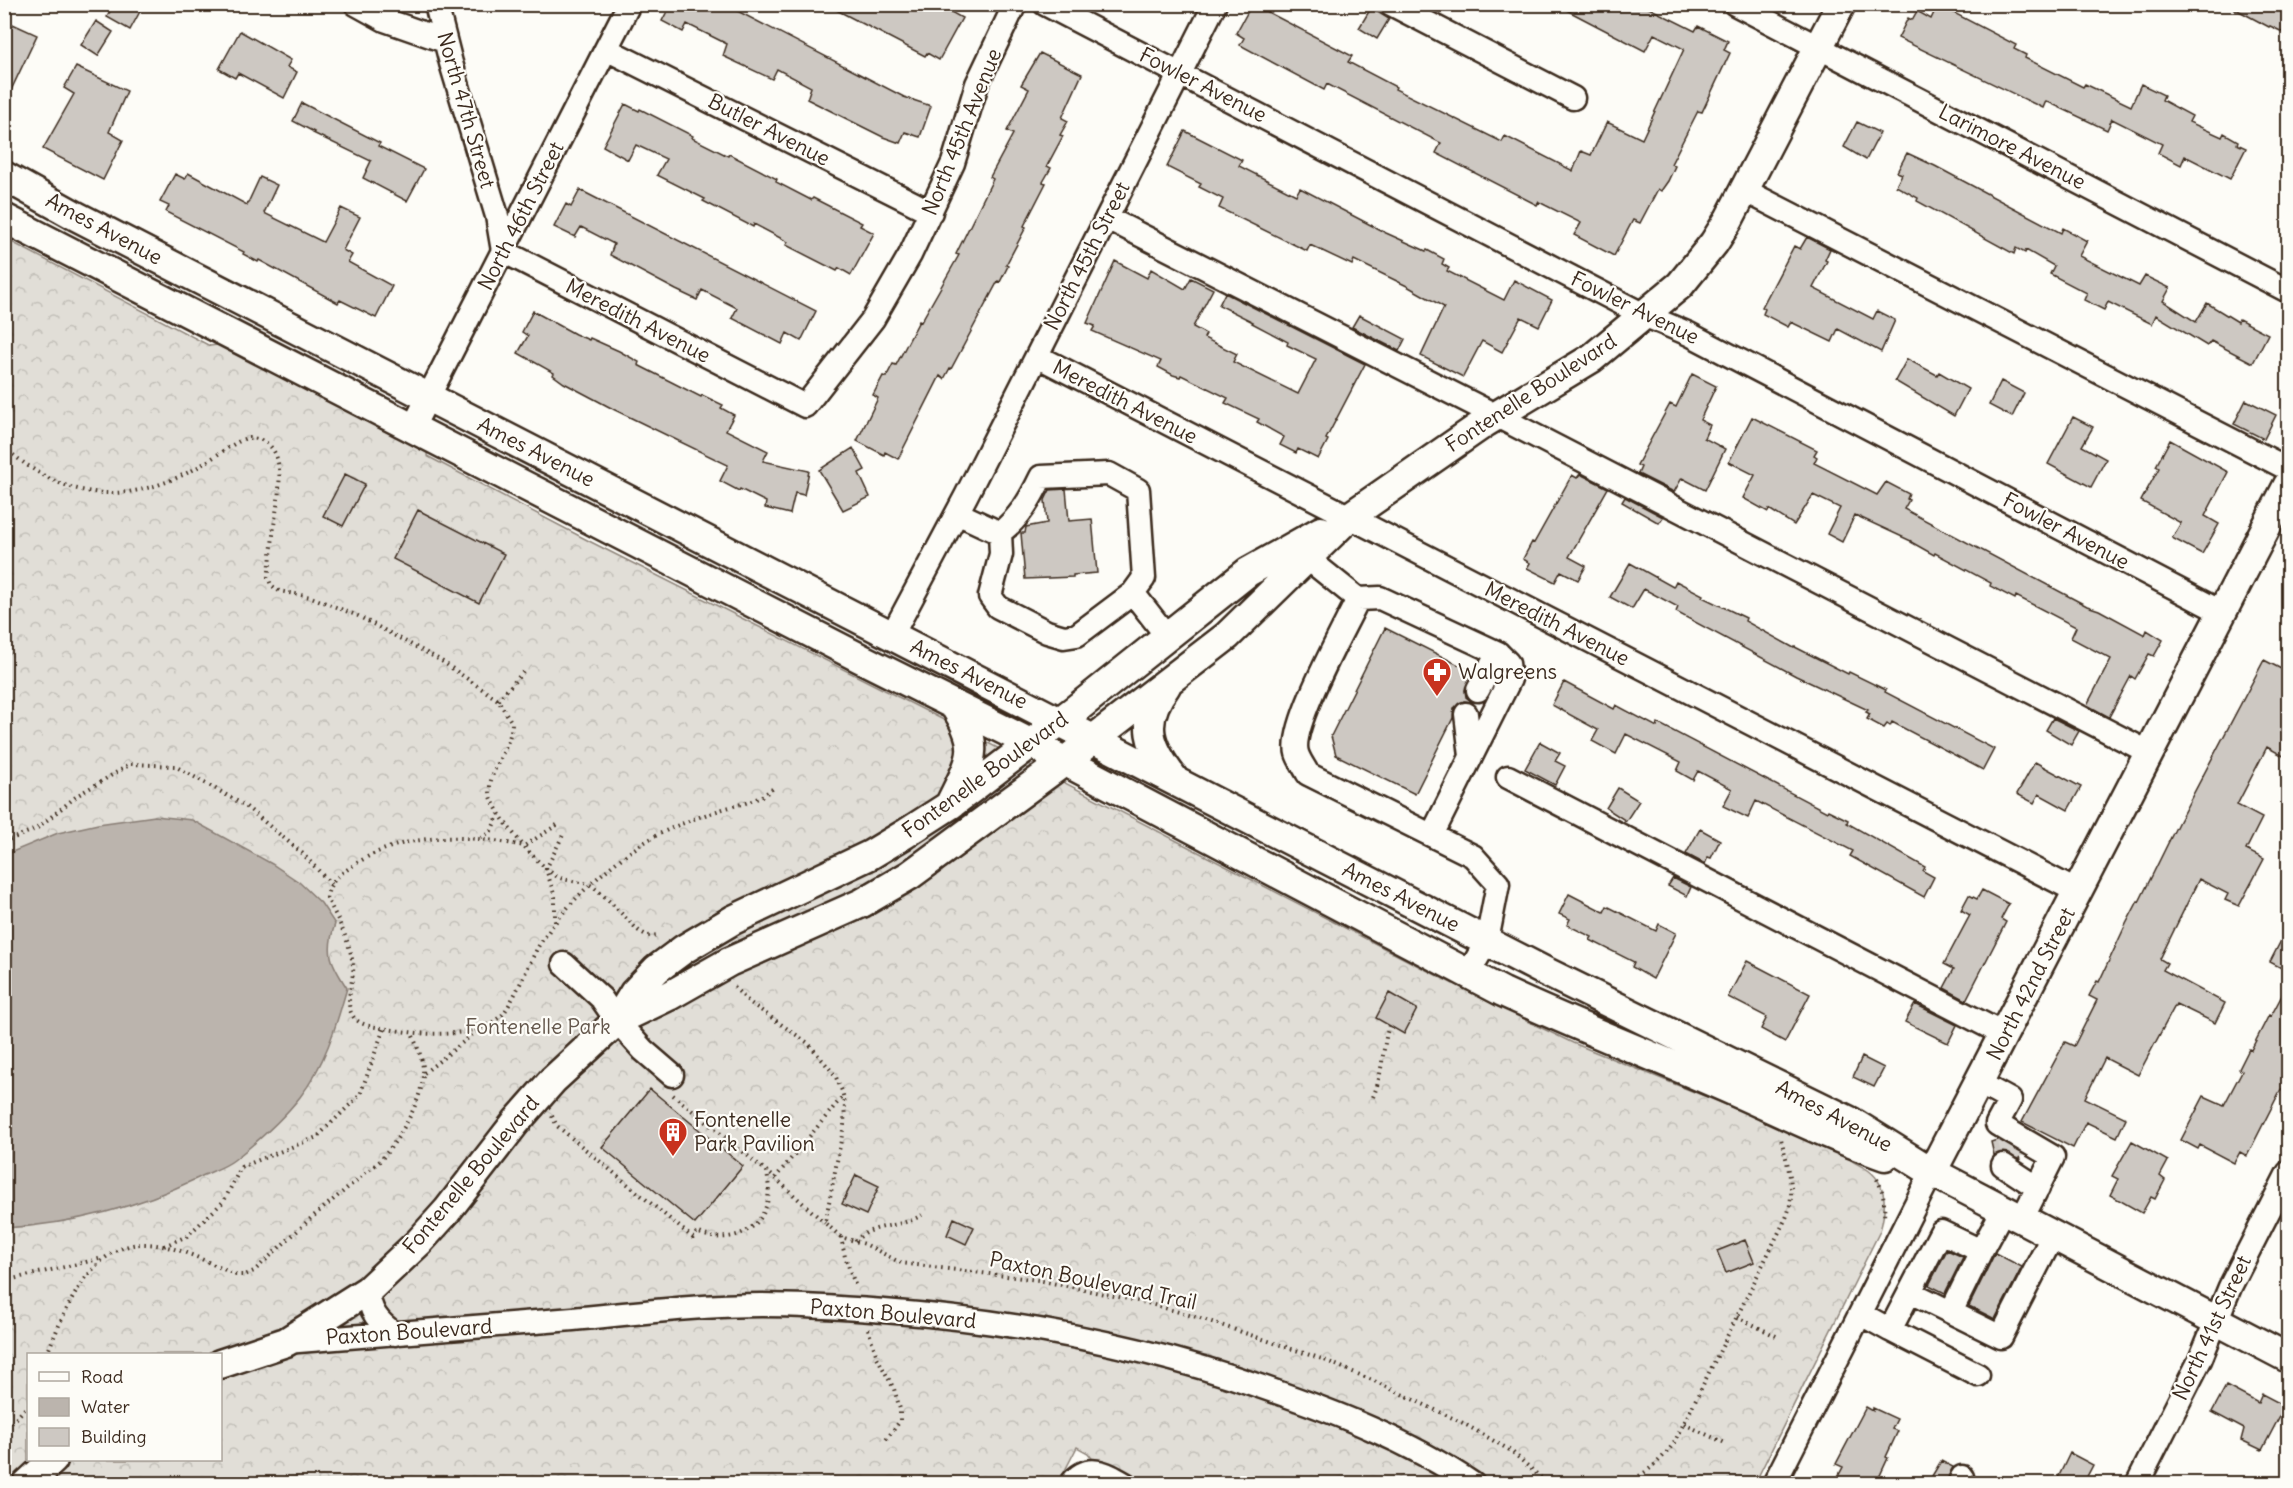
<svg xmlns="http://www.w3.org/2000/svg" width="2293" height="1488" font-family="Delius,sans-serif">
<style>
.forest{fill:url(#forest-crowns);stroke:#8e847a;stroke-width:1.5;fill-rule:evenodd}
.water{fill:#bbb4ad;stroke:#887d74;stroke-width:1.5}
.building{fill:#cdc8c2;stroke:#3b2a1e;stroke-width:1.5}
.lines{fill:none;stroke-linecap:round;stroke-linejoin:round}
.minor-tunnel{stroke:#d6d2cc;stroke-width:22;stroke-dasharray:22 11;stroke-linecap:butt}
.minor-casing{stroke:#3b2a1e;stroke-width:27}
.major-casing{stroke:#3b2a1e;stroke-width:33}
.path{stroke:#3b2a1e;stroke-width:4;stroke-dasharray:1.5 4.5;stroke-linecap:butt}
.minor{stroke:#fdfcf7;stroke-width:22}
.major{stroke:#fdfcf7;stroke-width:28}
.labels{text-anchor:middle;stroke-width:4.5;stroke-linejoin:round;paint-order:stroke}
.street-label{font-size:21px;fill:#3b2a1e;stroke:#fdfcf7}
.poi-label{font-size:21px;fill:#3b2a1e;stroke:#fdfcf7;text-anchor:start}
.park-label{font-size:21px;fill:#64574c;stroke:#fdfcf7}
</style>
<defs>
<pattern id="forest-crowns" width="20" height="18" patternUnits="userSpaceOnUse" patternTransform="scale(1.5)"><rect width="20" height="18" fill="#e1ded7"/><path d="M2 6a3 3 0 1 1 6 0M12 15a3 3 0 1 1 6 0" fill="none" stroke="#c2bfb8"/></pattern>
</defs>
<rect width="100%" height="100%" fill="#fdfcf7"/>
<filter id="ink" filterUnits="userSpaceOnUse"><feTurbulence type="fractalNoise" baseFrequency=".0167" numOctaves="2"/><feDisplacementMap in="SourceGraphic" scale="12" xChannelSelector="R" yChannelSelector="G"/><feConvolveMatrix kernelMatrix="1 2 1 2 8 2 1 2 1" color-interpolation-filters="sRGB"/></filter>
<g filter="url(#ink)">
<path class="forest" d="M4,238l206,108 14,-2 204,101 -1,11 164,86 343,173 519,269 6,-2 66,33 1,6 3,1 44,21 272,110c5,9 14,11 23,17 20,14 18,40 12,61l-125,252h-608l-37,-19 -16,-3 -6,-8 -11,-6 -19,37 -1053,-1zM28,1354h192v106h-192z"/>
<path class="water" d="M155,816l37,4 80,44 27,18 22,21 14,21c-10,29 -4,39 12,64 -11,38 -22,77 -47,109 -18,23 -43,45 -66,63 -10,8 -25,12 -36,18 -62,30 -125,46 -193,50v-376h7l46,-19 40,-9z"/>
<path class="building" d="M114,4h30l-14,26 -23,-13z
M671,4h53l180,93 27,9 -11,31 -15,-5 -5,11 -17,-6 -76,-38 4,-12 -34,-18 -5,10 -49,-23 4,-12 -40,-20 -4,8 -21,-11z
M825,4h127l-3,7 13,7 -23,42 -12,-7 -2,3z
M1252,4l100,52 -4,6 48,25 -1,2 107,53 3,-6 68,35 8,-20 10,4 16,-33 35,17 42,-90 -30,-15 -9,17 -90,-47h86l54,27 3,-5 30,15 -4,9 6,3 -28,59 -4,-1 -27,53 4,2 -7,15 -7,10 -3,-2 -18,34 -7,-3 -19,36 -40,-21 7,-12 -42,-21 -2,3 -101,-52 5,-10 -114,-59 -3,6 -84,-45 4,-7 -8,-5z
M1938,4h20l-4,9 62,32 -2,4 12,6 -1,3 58,29 2,-3 46,22 10,-22 23,11 -2,5 30,16 -3,6 33,15 2,-4 14,8 -1,3 9,4 -16,31 -45,-23 -4,9 -23,-12 4,-9 -50,-25 -5,11 -61,-29 -3,7 -145,-70 10,-20 4,2 5,-9 14,8z
M2226,4h63v31l-19,-9 -1,1z
M1371,8l18,11 -12,20 -18,-11z
M4,20l33,15 -33,70z
M96,21l17,11 -15,24 -17,-11z
M240,31l51,29 -4,7 10,5 -13,26 -46,-25 -3,5 -16,-9z
M1040,53l42,21 -20,44 6,3 -8,14 3,1 -16,30 4,2 -8,14 3,1 -22,43 2,1 -20,38 2,1 -8,16 -2,-1 -47,88 -1,-1 -6,11 -4,-3 -42,83 -13,-7 -1,3 -27,-14 21,-43 -5,-3 10,-19 3,1 7,-13 3,1 23,-44 2,1 38,-67 -3,-1 37,-75 -3,-2 23,-43 -6,-3 22,-42 -8,-4z
M76,67l51,24 -18,41 14,8 -20,40 -60,-31 31,-55 -10,-6z
M302,103l78,40 -2,3 46,23 -17,32 -44,-23 8,-17 -58,-28 1,-1 -21,-11z
M625,104l14,7 1,-2 53,27 -1,2 36,18 1,-2 48,25 -1,3 35,18 2,-2 49,25 -2,3 14,7 -23,42 -12,-7 -2,3 -51,-26 2,-3 -34,-18 -1,3 -50,-26 2,-2 -48,-24 9,-16 -30,-14 -8,15 -25,-14z
M1857,122l23,11 -14,27 -22,-13z
M1185,131l57,29 -3,6 57,29 4,-7 86,45 40,18 1,-1 17,9 -2,5 7,4 -2,3 57,29 10,-20 38,20 -13,26 -18,-9 -19,35 -20,-11 -19,36 -42,-21 23,-49 -37,-21 -53,-26 -2,5 -42,-20 -3,6 -88,-43 4,-9 -24,-12 2,-3 -34,-17z
M1907,153l28,13 126,67 2,-5 24,13 -8,15 60,30 6,-10 25,12 -7,13 33,21 11,-19 31,19 1,-3 29,15 -15,29 -42,-22 -4,5 -51,-31 -4,9 -44,-22 -4,8 -20,-10 3,-7 -37,-19 4,-8 -28,-16 -1,3 -9,-5 -2,6 -97,-53 1,-3 -22,-12 6,-12 -5,-2z
M188,173l59,32 13,-28 17,8 -13,28 59,29 18,-34 19,9 -17,33 9,5 -4,7 44,24 -16,32 -36,-18 -2,3 -79,-43 -1,2 -15,-8 1,-2 -78,-40 3,-6 -9,-4 15,-28 10,5z
M580,190l236,121 -15,30 -14,-8 -5,11 -50,-26 5,-10 -35,-18 -5,10 -21,-10 -66,-35 4,-11 -33,-17 -6,10 -21,-10 12,-23 5,3z
M1807,237l23,12 -5,11 2,1 -14,27 60,31 4,-8 18,9 -14,32 -43,-23 -6,13 -41,-20 -3,5 -25,-13 2,-5 -3,-2 32,-61 6,3z
M1115,261l32,17 4,-9 34,20 6,-11 22,11 -20,38 13,7 -2,4 33,16 -4,8 65,32 18,-35 -29,-14 1,-3 -36,-19 1,-1 -34,-17 6,-12 140,71 -39,75 2,1 -10,19 -20,-10 -2,4 -16,-8 4,-8 -27,-15 2,-3 -34,-16 3,-5 -47,-23 -1,2 -7,-2 -15,-8 3,-6 -69,-30 3,-5 -8,-3z
M533,311l42,23 14,6 1,-2 29,13 20,11 -1,3 63,32 1,-2 21,10 -2,3 13,7 -8,15 42,21 -5,10 46,10 -5,24 -9,-2 -5,21 -25,-6 1,-6 -26,-13 -1,2 -19,-10 8,-16 -113,-55 -51,-27 -11,-8 1,-2 -36,-20 10,-17 -6,-4z
M1359,315l46,24 -6,12 -47,-24z
M1907,359l30,16 2,-3 29,17 -14,27 -59,-35z
M1692,374l24,12 -16,34 10,5 -6,13 21,11 -20,41 -23,-12 -8,14 -36,-18 3,-7 -4,-2 33,-61 6,3z
M2001,381l23,12 -12,24 -23,-12z
M2246,400l30,15 -12,24 -30,-15z
M1752,417l65,33 -3,5 3,2 -3,6 63,32 9,-13 23,12 -2,5 2,1 -5,9 183,97 12,4 46,25 2,-5 16,10 -9,16 -5,-2 -14,25 -4,-3 -22,41 -22,-12 24,-46 -40,-21 5,-11 -60,-31 -1,3 -25,-13 1,-3 -56,-30 -1,2 -23,-13v-1l-56,-26 -13,27 -15,-8 13,-26 -27,-13 -19,30 -25,-16 -1,3 -25,-14 12,-23 -26,-13z
M2073,417l20,10 -11,19 24,13 -15,28 -43,-23z
M2170,440l58,32 -23,44 14,8 -17,30 -30,-16 9,-15 -40,-22 18,-33 -3,-2z
M853,448l12,22 -6,3 11,24 -27,13 -24,-40z
M345,474l20,10 -22,42 -20,-10z
M1580,474l28,14 -39,69 17,9 -8,14 -17,-9 -6,11 -28,-14 3,-5 -7,-4 9,-17 2,1 38,-68 5,3z
M1066,489l3,32 23,-2 5,54 -24,2v2l-48,2 -4,-46h4l1,-6 21,-4 -2,-23 5,-10z
M1625,497l38,20 -4,6 -37,-21z
M418,510l86,44 -25,49 -86,-44z
M1630,563l43,24 3,-6 27,14 -1,2 44,21 -1,3 49,27 1,-1 53,27 1,-2 37,18 -1,2 109,57 -11,21 -91,-48 -2,4 -3,-2 -3,4 -17,-9 3,-5 -4,-2 2,-2 -72,-34 -120,-64 2,-5 -34,-18 -12,20 -22,-12z
M1385,628l88,44 -8,18 1,7 6,5 -8,-1 -10,7 -1,10 -38,76 -79,-39 -5,-19z
M2264,660l25,13v86l-22,-12 -30,58 25,13 -16,32 18,9 -25,47 -14,-6 3,-6 -29,-15 -39,80 7,4 -4,7 62,33 -10,20 -39,-19 -38,71 -33,-17 -20,40 41,20 -9,19 -31,-15 -13,26 -51,-26 43,-80 9,4 23,-46 -8,-4 8,-15 2,1 27,-58 12,-23 1,1 39,-79z
M1564,682l50,27 2,-4 41,22 1,-4 169,89 1,-2 20,10 -1,3 78,44 -2,4 11,6 -10,20 -74,-41 3,-5 -97,-50 -8,17 -25,-12 9,-17 -34,-18 -5,9 -16,-9 4,-9 -55,-28 -10,20 -24,-13 6,-11 -46,-25z
M2053,718l26,13 -8,14 -25,-15z
M1540,742l20,11 -5,8 10,5 -10,19 -30,-16z
M2035,762l46,25 -13,23 -29,-16 -5,9 -17,-9z
M1618,788l21,13 -13,20 -20,-13z
M1700,829l20,11 -9,18 -3,-1 -3,7 -19,-10z
M1673,878l18,9 -4,9 -19,-10z
M1982,890l27,14 -8,15 5,3 -40,78 -22,-12 10,-19 -10,-5 26,-49 -9,-5 8,-15 8,4z
M1569,894l35,18 3,-6 49,25 3,-7 17,9 -23,46 -21,-12 2,-5 -44,-22 2,-3 -25,-12 3,-6 -11,-5z
M2289,925v47l-19,-10z
M1747,961l63,33 -25,48 -24,-13 6,-12 -39,-20z
M2289,982v95l-8,14h-1l-33,65 -7,-4 -6,11 -34,-18 -2,4 -17,-9 23,-44 20,9 18,-34 -3,-2 10,-20 2,1 18,-35 2,1z
M1389,993l28,16 -13,25 -28,-16z
M1915,1004l42,21 -9,18 -43,-21z
M1862,1057l22,11 -10,19 -21,-10z
M650,1089l93,77 -48,58 -93,-77z
M1997,1140l21,12 2,8 -16,-8 -10,3 -3,-13z
M2132,1141l36,20 -8,15 5,4 -10,19 -4,-2 -9,16 -32,-18 8,-16 -6,-3z
M856,1175l23,11 -13,29 -24,-11z
M954,1218l20,9 -8,17 -19,-9z
M1745,1240l9,22 -28,11 -9,-22z
M1947,1250l16,7 -18,36 -16,-8z
M1995,1253l27,14 -27,52 -26,-13z
M2226,1386l32,17 4,-9 23,12 -23,44 -21,-10 3,-11 -32,-17z
M1866,1407l7,4v-3l24,11 -5,10 6,2 -12,26 2,1 -12,26h-42l9,-17 -7,-3z
M2070,1453l23,12 -10,19h-28z
M1941,1461l12,6 -7,17 -14,-8z"/>
<g class="lines">
<path class="minor-tunnel" d="M2008,1137l7,25"/>
<g class="minor-casing">
<path id="minor" d="M356,4l29,16 60,21
M436,4l15,59 46,153 6,35 302,155 68,-87 37,-64 43,-92 24,-79 38,-80
M1045,4l599,311 45,19 534,279
M1391,4l182,94
M1735,4l553,287
M606,49l325,163
M1744,190l544,279
M1107,218l388,197 655,338
M1037,356l1041,536
M413,427l216,-423
M957,513l43,20 1,21 -11,42 8,11 49,25 17,5 13,-2 56,-42 33,42
M1000,533c20,-16 30,-33 41,-56l68,-3 29,16 6,88 -11,15
M1307,558l51,41c-13,28 -69,127 -61,154 2,7 8,15 11,21l165,82 25,28 -11,57 -19,33
M1358,599l22,-1 118,55 10,10 2,16 -78,156
M892,635l74,-139 249,-492
M1478,690l20,-37
M1466,714l5,42
M1508,777l497,258
M564,964l37,34 16,23 26,29 29,25
M1979,1083l31,17 -13,24 56,33 -31,62
M2003,1165l35,23
M368,1290c1,21 10,32 27,44
M1910,1292l91,45 52,-102
M1951,1312l30,-61
M1861,1314l29,16 51,-98 40,19 22,-41
M1890,1330l88,45
M286,1342c95,-7 191,-15 287,-23 63,-6 126,-14 189,-14 41,0 82,3 122,6 129,10 255,33 378,76 73,25 146,53 211,97
M1071,1484c17,-22 35,-11 54,0
M1774,1484l158,-312
M1959,1484l3,-7
M2137,1484l63,-124 30,-73 58,-114"/>
</g>
<g class="major-casing">
<path id="major" d="M4,176l72,40 1468,755 306,150 82,51 356,186
M4,218l856,440 170,85 473,249c71,33 143,61 214,92 56,24 110,52 168,72
M1166,686c-27,36 -17,61 8,93
M951,802c21,-43 31,-54 3,-97
M618,1019l16,-26 23,-24 27,-20 49,-29 137,-65 35,-21 45,-29 126,-96 172,-137 73,-41
M1932,1172l356,-687
M220,1364l66,-22 82,-52 51,-48 28,-31 69,-89 37,-42 64,-59 52,-25 60,-34 133,-59 48,-28 155,-114 162,-125 122,-119 137,-95 106,-64 88,-73 34,-42 15,-24 112,-215
M27,1484l26,-24"/>
</g>
<path class="path" d="M4,447c59,52 116,60 187,24 19,-10 35,-24 55,-33 47,-2 32,59 28,88 -2,17 -3,34 -6,51l3,8 8,6 32,6 47,19 82,44 58,40 14,23c-1,26 -24,47 -22,69 3,22 48,74 68,85 10,5 27,4 34,9 17,13 32,31 47,45l9,5 12,-1
M498,700l26,-29
M557,825l-33,21c-59,-12 -122,-15 -173,21 -12,8 -23,16 -24,31 11,22 23,43 26,67 2,18 -13,43 5,56 8,6 21,6 30,8 34,6 86,11 114,-14 9,-9 28,-53 36,-68 26,-41 62,-75 102,-102 25,-16 55,-27 83,-36 24,-7 32,-6 53,-23
M481,838l10,-7 8,-17
M4,842l32,-13 42,-34 53,-31 44,2 69,39 58,48 29,31
M555,922v-25l-9,-28 18,-36
M734,987l15,15 59,41 27,32 7,16 3,12 -1,22 -19,98 16,14 24,7 36,19 137,17 109,23 53,15 122,41 50,21 91,43 48,28 37,33
M424,1073l57,-45
M673,1095l102,83 50,45
M1373,1097c10,-23 9,-48 16,-72
M552,1116l5,10 136,112 4,-6c24,12 58,4 68,-23 5,-12 4,-24 2,-37
M775,1178l68,-82
M1877,1179c7,13 8,25 7,39
M841,1237l4,20 11,30
M855,1241c20,-19 44,-12 67,-26
M164,1246l23,-10 37,-35 17,-34 76,-30 43,-42 24,-67
M4,1281l99,-23
M1737,1317l41,20
M868,1329l9,28 17,32 6,20v12l-14,19
M47,1354c17,-42 44,-111 98,-110 32,1 62,18 91,31h9l9,-4 56,-52 70,-58c18,-21 43,-60 43,-88 1,-13 -7,-28 -11,-40
M1684,1424l41,19
M4,1432l24,-27
M1546,1481l12,-3 21,6
M1623,1484c22,-9 37,-22 51,-41l112,-225c11,-26 2,-52 -5,-79"/>
<use href="#minor" class="minor"/>
<use href="#major" class="major"/>
</g>
</g>
<defs>
<g id="pharmacy-pin" transform="scale(1.5)"><path d="M0 17L-7.5 6A9.5 9.5 0 1 1 7.5 6Z" fill="#c8321e" stroke="#fdfcf7"/><path d="M-2-6h4v4h4v4h-4v4h-4v-4h-4v-4h4Z" fill="#fff"/></g>
<g id="building-pin" transform="scale(1.5)"><path d="M0 17L-7.5 6A9.5 9.5 0 1 1 7.5 6Z" fill="#c8321e" stroke="#fdfcf7"/><path d="M-4-6H4V6H1V3H-1V6H-4ZM-2.5-4.3h1.7v1.8h-1.7ZM.8-4.3h1.7v1.8H.8ZM-2.5-1h1.7V.8h-1.7ZM.8-1h1.7V.8H.8Z" fill="#fff"/></g>
</defs>
<g fill-rule="evenodd">
<use href="#pharmacy-pin" x="1437" y="672"/>
<use href="#building-pin" x="673" y="1132"/>
</g>
<g class="labels">
<g class="street-label">
<text transform="translate(1203 85) rotate(27)" y="7">Fowler Avenue</text>
<text transform="translate(466 110) rotate(74)" y="7">North 47th Street</text>
<text transform="translate(769 130) rotate(27)" y="7">Butler Avenue</text>
<text transform="translate(962 132) rotate(-68)" y="7">North 45th Avenue</text>
<text transform="translate(2012 147) rotate(27)" y="7">Larimore Avenue</text>
<text transform="translate(521 216) rotate(-63)" y="7">North 46th Street</text>
<text transform="translate(104 229) rotate(28)" y="7">Ames Avenue</text>
<text transform="translate(1087 256) rotate(-63)" y="7">North 45th Street</text>
<text transform="translate(1635 308) rotate(26)" y="7">Fowler Avenue</text>
<text transform="translate(638 321) rotate(27)" y="7">Meredith Avenue</text>
<text transform="translate(1531 393) rotate(-33)" y="7">Fontenelle Boulevard</text>
<text transform="translate(1125 402) rotate(27)" y="7">Meredith Avenue</text>
<text transform="translate(536 452) rotate(27)" y="7">Ames Avenue</text>
<text transform="translate(2066 531) rotate(28)" y="7">Fowler Avenue</text>
<text transform="translate(1557 624) rotate(27)" y="7">Meredith Avenue</text>
<text transform="translate(969 674) rotate(27)" y="7">Ames Avenue</text>
<text transform="translate(985 775) rotate(-36)" y="7">Fontenelle Boulevard</text>
<text transform="translate(1401 897) rotate(27)" y="7">Ames Avenue</text>
<text transform="translate(2031 984) rotate(-63)" y="7">North 42nd Street</text>
<text transform="translate(1834 1116) rotate(28)" y="7">Ames Avenue</text>
<text transform="translate(471 1175) rotate(-50)" y="7">Fontenelle Boulevard</text>
<text transform="translate(1093 1281) rotate(12)" y="7">Paxton Boulevard Trail</text>
<text transform="translate(893 1314) rotate(5)" y="7">Paxton Boulevard</text>
<text transform="translate(2212 1328) rotate(-65)" y="7">North 41st Street</text>
<text transform="translate(409 1332) rotate(-4)" y="7">Paxton Boulevard</text>
</g>
<g class="poi-label">
<text x="1458" y="679">Walgreens</text>
<text x="694" y="1127">Fontenelle<tspan x="694" dy="24">Park Pavilion</tspan></text>
</g>
<g class="park-label">
<text x="538" y="1034">Fontenelle Park</text>
</g>
</g>
<rect width="2293" height="1488" fill="none" stroke="#fdfcf7" stroke-width="24"/>
<rect x="12" y="12" width="2269" height="1464" fill="none" stroke="#3b2a1e" stroke-width="2" filter="url(#ink)"/>
<rect x="27" y="1353" width="195" height="108" fill="#fdfcf7" stroke="#afa8a0" stroke-width="1.5"/>
<rect x="39" y="1372" width="30" height="9" fill="#fdfcf7" stroke="#afa8a0" stroke-width="1.5"/>
<text x="81" y="1383" font-size="18" fill="#3b2a1e">Road</text>
<rect x="39" y="1398" width="30" height="18" fill="#bbb4ad" stroke="#afa8a0" stroke-width="1.5"/>
<text x="81" y="1413" font-size="18" fill="#3b2a1e">Water</text>
<rect x="39" y="1428" width="30" height="18" fill="#cdc8c2" stroke="#afa8a0" stroke-width="1.5"/>
<text x="81" y="1443" font-size="18" fill="#3b2a1e">Building</text>
</svg>
